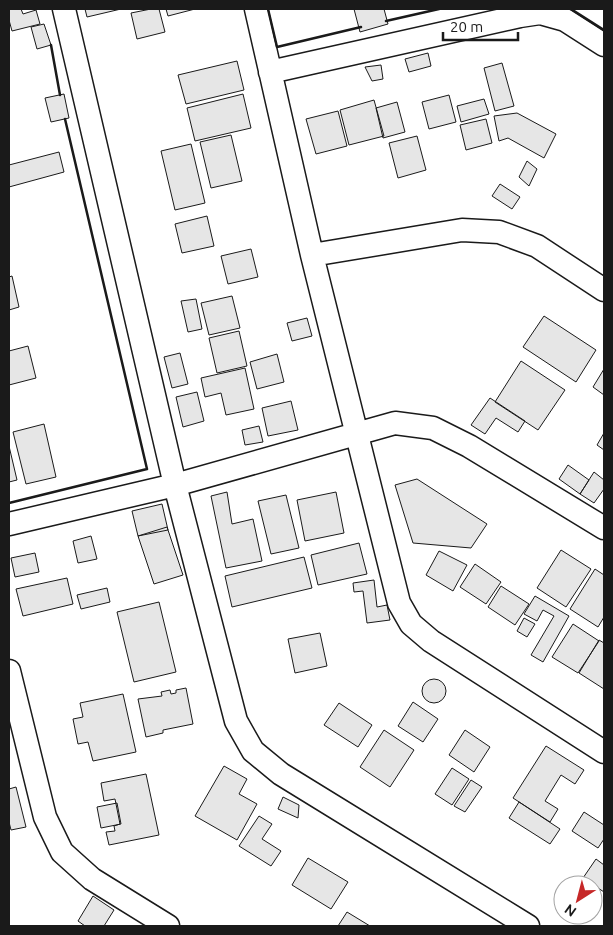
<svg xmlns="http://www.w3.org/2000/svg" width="613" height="935" font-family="Ubuntu,sans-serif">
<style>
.building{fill:#e6e6e6;stroke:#1a1a1a}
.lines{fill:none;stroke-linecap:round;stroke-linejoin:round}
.minor-casing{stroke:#1a1a1a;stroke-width:25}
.minor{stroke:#fff;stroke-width:22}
.wall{stroke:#1a1a1a;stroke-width:2.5}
</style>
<rect width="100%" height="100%" fill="#fff"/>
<path class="building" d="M9,9h12l2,5 13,-4 4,14 -28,7 -3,-11z
M85,9h36l-34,8z
M151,9h8l6,23 -28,7 -6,-26z
M166,9h29l-27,7z
M354,9h30l4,15 -28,8z
M44,24l7,21 -14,4 -6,-22z
M428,53l3,13 -22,6 -4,-13z
M237,61l7,29 -58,14 -8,-29z
M502,63l12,43 -19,5 -11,-43z
M381,65l2,14 -11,2 -7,-14z
M64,94l5,24 -18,4 -6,-24z
M243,94l8,34 -56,13 -8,-33z
M449,95l7,27 -27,7 -7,-27z
M484,99l5,15 -28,8 -4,-16z
M374,100l10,36 -35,9 -9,-35z
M397,102l8,30 -22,6 -7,-30z
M338,111l9,35 -31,8 -10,-35z
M517,113l39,21 -12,24 -36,-20 -9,3 -5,-25z
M486,119l6,24 -26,7 -6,-25z
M231,135l11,46 -31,7 -11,-46z
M417,136l9,34 -28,8 -9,-35z
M191,144l14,59 -30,7 -14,-59z
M59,152l5,20 -55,15v-22z
M527,161l10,8 -8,17 -10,-9z
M500,184l20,13 -8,12 -20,-13z
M207,216l7,30 -32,7 -7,-29z
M251,249l7,28 -30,7 -7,-28z
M12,276l7,31 -10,3v-33z
M232,296l8,32 -31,7 -8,-32z
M196,299l6,30 -14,3 -7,-31z
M544,316l52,34 -20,32 -53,-35z
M307,318l5,18 -20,5 -5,-18z
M239,331l8,35 -30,7 -8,-35z
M28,346l8,32 -27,7v-34z
M180,353l8,31 -16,4 -8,-31z
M277,354l7,28 -27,7 -7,-27z
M521,361l44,29 -27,40 -43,-28z
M245,368l9,41 -28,6 -5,-22 -16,4 -4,-19z
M604,369v26l-11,-8z
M197,392l7,29 -21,6 -7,-30z
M490,398l35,23 -7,11 -22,-14 -11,16 -14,-9z
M291,401l7,29 -30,6 -6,-28z
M44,424l12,53 -30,7 -13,-52z
M259,426l4,16 -18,3 -3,-15z
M604,433v17l-7,-5z
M9,446l8,34 -8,2z
M568,465l21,15 -9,14 -21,-15z
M594,472l10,8v9l-10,14 -14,-9z
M417,479l70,45 -16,24 -58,-5 -18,-58z
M227,492l5,32 21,-5 9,42 -36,7 -15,-72z
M336,492l8,41 -39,8 -8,-41z
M286,495l13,53 -28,6 -13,-53z
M162,504l6,26 -30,6 -6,-25z
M167,527l16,48 -29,9 -16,-48z
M91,536l6,23 -19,4 -5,-22z
M359,543l8,31 -49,11 -7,-30z
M561,550l30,19 -25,38 -29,-19z
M439,551l28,14 -14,26 -27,-16z
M35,553l4,19 -24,5 -4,-19z
M304,557l8,31 -80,19 -7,-31z
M475,564l26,18 -15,22 -26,-17z
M595,569l9,6v42l-6,10 -28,-18z
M67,578l6,26 -50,12 -7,-27z
M374,580l3,27 10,-2 3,15 -23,3 -4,-32 -9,1 -1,-9z
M501,586l28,18 -14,21 -27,-18z
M107,588l3,14 -29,7 -4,-14z
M535,596l34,20 -26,46 -12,-7 23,-39 -11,-6 -6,11 -13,-7z
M159,602l17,70 -42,10 -17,-70z
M524,618l11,6 -8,13 -10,-6z
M573,624l26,17 -21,32 -26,-16z
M320,633l7,33 -32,7 -7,-34z
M599,640l5,3v46l-25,-16z
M422 691a12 12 0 1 1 24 0a12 12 0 1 1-24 0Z
M186,688l7,36 -30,6v3l-17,4 -8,-38 24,-3 -1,-4 9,-2 1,4 5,-1v-3z
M123,694l13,58 -43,9 -5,-19 -10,2 -5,-25 10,-2 -3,-14z
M413,702l25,17 -15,23 -25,-16z
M339,703l33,22 -14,22 -34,-22z
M384,730l30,20 -24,37 -30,-20z
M465,730l25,17 -16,25 -25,-17z
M546,746l38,24 -9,14 -14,-9 -16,26 13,8 -8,13 -37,-24z
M224,766l23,13 -8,15 18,10 -20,36 -42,-24z
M452,768l17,11 -17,26 -17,-11z
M146,774l13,61 -50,10 -3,-13 9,-1 -1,-5 6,-2 -5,-25 -11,2 -3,-18z
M471,780l11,7 -17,25 -11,-6z
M16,787l10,40 -15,3 -2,-8v-33z
M283,797l16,8 -1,13 -20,-9z
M519,802l41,27 -10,15 -41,-26z
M117,803l4,21 -20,4 -4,-21z
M584,812l20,13v14l-6,9 -26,-17z
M259,816l13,8 -10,15 19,12 -10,15 -32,-20z
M308,858l40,24 -17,27 -39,-24z
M596,859l8,6v27l-21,-14z
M93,896l21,14 -10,16h-19l-7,-5z
M347,912l23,14h-32z"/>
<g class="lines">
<g class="minor-casing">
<path id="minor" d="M64,9l111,476 61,236 17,30 28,23 247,152
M256,9l56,246 87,348 12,21 20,17 173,111
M270,72l250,-56 20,-3 25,7 39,25
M312,255l150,-25 37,2 38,14 67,44
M9,524l166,-39 220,-62 38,5 36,18 135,82
M9,671l36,146 17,35 30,27 76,47"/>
</g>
<use href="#minor" class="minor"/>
<path class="wall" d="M268,9l9,38 84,-20
M571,9l33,21
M386,21l53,-12
M51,45l9,50
M9,503l138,-34 -82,-350"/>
</g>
<rect width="613" height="935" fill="none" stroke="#1a1a1a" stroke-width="20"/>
<g transform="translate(578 900) rotate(216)"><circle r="24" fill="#ffffff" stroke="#a3a3a3"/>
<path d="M0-4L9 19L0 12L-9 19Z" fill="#c62828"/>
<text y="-8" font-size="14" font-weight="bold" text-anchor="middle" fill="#1a1a1a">N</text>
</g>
<path d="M443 32v8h75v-8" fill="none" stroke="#1a1a1a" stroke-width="2.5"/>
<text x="450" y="32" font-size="15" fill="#1a1a1a" stroke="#ffffff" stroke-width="4" paint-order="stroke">20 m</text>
</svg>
